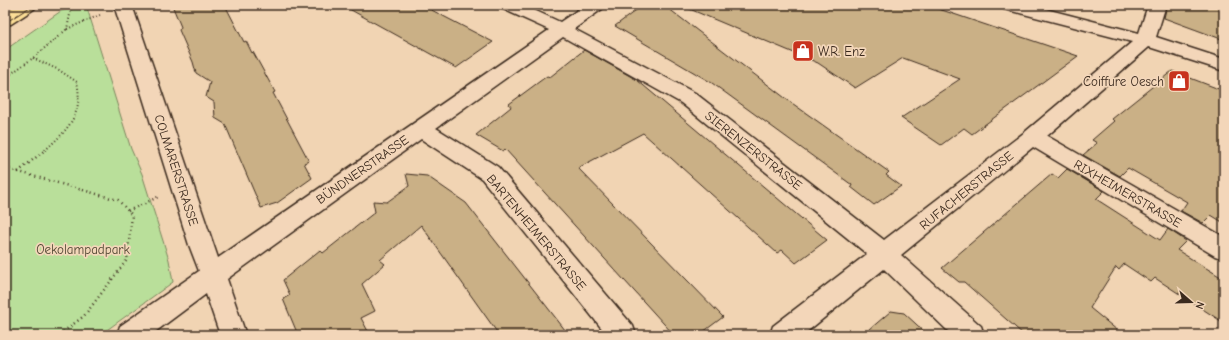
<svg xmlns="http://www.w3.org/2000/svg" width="1229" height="340" font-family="'Comic Neue',sans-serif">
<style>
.green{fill:#b9df9a;stroke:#7a845c}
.building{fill:#cab086;stroke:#3b2a1e}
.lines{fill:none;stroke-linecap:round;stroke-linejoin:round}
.minor-casing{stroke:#3b2a1e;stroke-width:3}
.major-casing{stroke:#3b2a1e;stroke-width:3}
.path-far1{stroke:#3b2a1e;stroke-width:2;stroke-dasharray:1 2.5;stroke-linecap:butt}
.path{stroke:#3b2a1e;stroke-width:2.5;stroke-dasharray:1 3.5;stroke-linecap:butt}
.minor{fill:#f3d6b9;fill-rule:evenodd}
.major{fill:#fcde96;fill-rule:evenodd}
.tram{stroke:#3b2a1e;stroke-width:1}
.labels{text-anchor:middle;stroke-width:3.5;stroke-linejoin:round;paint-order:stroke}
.poi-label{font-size:13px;fill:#3b2a1e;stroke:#f3d6b9;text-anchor:start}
.street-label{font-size:13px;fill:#3b2a1e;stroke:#f3d6b9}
.park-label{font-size:13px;fill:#4e4531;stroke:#f3d6b9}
</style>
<rect width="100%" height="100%" fill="#f1d4b3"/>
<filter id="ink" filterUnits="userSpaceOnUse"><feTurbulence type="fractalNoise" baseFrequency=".025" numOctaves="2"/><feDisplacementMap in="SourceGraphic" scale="8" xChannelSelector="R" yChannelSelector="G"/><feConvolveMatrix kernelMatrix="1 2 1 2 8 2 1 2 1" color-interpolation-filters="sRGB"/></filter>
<g filter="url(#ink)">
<path class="green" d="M82,5l5,3 1,3 43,138 11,25 27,86 4,22 -73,53h-95v-285l56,-39z"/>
<path class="building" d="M172,5h53l19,37 2,-1 6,12 1,-1 22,40 -2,1 36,68 -5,2 8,15 -35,25 -16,5 -36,-84 -10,-6 -1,-16 -8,-5 4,-15 -14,-9 -3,-11 -14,-32 2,-3z
M342,5h80l71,37 -37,26z
M643,5h21l125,96 100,71 -3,3 15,11 -27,19 -23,-18 1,-2 -140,-102 -97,-57z
M680,5h247l151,51 -106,78 -8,-6 -23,17 -40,-27 59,-39 -57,-21 -48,30 -37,-25z
M1167,5h57v35l-60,-22z
M584,50l53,30 190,160 -31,23 -14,-13 -5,3 -134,-120 -65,35 145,149 -24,18h-25l-169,-186 -2,2 -27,-16 35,-28 -2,-3 38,-28 3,1z
M1172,71l52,20v132l-13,-8 -8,8 -22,-12 6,-9 -59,-34 -8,8 -37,-21 14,-12 -5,-3 22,-19 -2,-2z
M1067,169l37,22 -8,8 64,41 8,-11 18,12 -9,9 47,29v44l-69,-45 -4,4 -27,-18 -5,6 -3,-3 -26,41 33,27h-99l-60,-53h-5l-17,-14 110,-94 6,4z
M406,174l21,2 39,27 103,132h-70l-78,-110 -41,35 5,4 -23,20 13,27 -14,7 9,17h-72l-15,-36 7,-4 -7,-15 37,-30 3,3 52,-41 -2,-11 14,1 22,-16z
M891,311l13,2 24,22h-65z"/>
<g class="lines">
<g class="minor-casing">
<path id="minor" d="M114,5h18l86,253 331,-228 -46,-21 -3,-4h23l37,17 25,-17h20l-3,4 -28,20 121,64 189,147 141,-108 107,-90 -128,-33 -3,-4h29l109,28 9,-28h18l-10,32 68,22v12l-75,-24 -102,89 177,101v22l-9,-3 -182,-109 -132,108 80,71 3,9h-32l-68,-66 -81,66h-33l3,-9 94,-72 -186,-151 -118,-66 -127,91 62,39 135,159 3,9h-29l-125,-156 -61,-40 -194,140 19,56h-26l-14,-41 -55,41h-34l3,-9 79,-55 -10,-26z"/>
</g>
<g class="major-casing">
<path id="major" d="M16,5h21l-3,4 -23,15 -6,1v-13z"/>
</g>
<path class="path-far1" d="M72,5l-5,24 33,-14
M33,58l26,12 18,12c7,32 -10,49 -33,69
M5,78l28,-20 34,-29"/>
<path class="path" d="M5,168l113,32 14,15 -5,45 -43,56 -25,19
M18,172l27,-22
M128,211l30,-14"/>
<use href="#minor" class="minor"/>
<use href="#major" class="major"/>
<path class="tram" d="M5,23l28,-18"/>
</g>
</g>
<defs>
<g id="shop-square" transform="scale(1.15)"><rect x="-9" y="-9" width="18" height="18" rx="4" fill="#c8321e" stroke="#f3d6b9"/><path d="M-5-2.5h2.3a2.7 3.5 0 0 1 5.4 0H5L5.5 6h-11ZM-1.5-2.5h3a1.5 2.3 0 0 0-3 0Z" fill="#fff"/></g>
</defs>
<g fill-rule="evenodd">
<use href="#shop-square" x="803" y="51"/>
<use href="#shop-square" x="1179" y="81"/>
</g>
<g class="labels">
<g class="poi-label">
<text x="818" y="56">W.R. Enz</text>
<text x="1164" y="86" text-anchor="end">Coiffure Oesch</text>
</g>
<g class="street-label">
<text transform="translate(754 150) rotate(38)" y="5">SIERENZERSTRASSE</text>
<text transform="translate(362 169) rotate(-35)" y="5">BÜNDNERSTRASSE</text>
<text transform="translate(177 170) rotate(72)" y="5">COLMARERSTRASSE</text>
<text transform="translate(966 190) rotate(-39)" y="5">RUFACHERSTRASSE</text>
<text transform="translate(1128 193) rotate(30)" y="5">RIXHEIMERSTRASSE</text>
<text transform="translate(537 232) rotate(50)" y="5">BARTENHEIMERSTRASSE</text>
</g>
<g class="park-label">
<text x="83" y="254">Oekolampadpark</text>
</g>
</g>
<rect width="1229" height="340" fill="none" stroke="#f3d6b9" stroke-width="20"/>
<rect x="10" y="10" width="1209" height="320" fill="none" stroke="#3b2a1e" stroke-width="1.5" filter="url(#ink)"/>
<g transform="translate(1191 302) rotate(110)" stroke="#f3d6b9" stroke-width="3" paint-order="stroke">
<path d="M0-3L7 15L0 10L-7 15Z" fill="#3b2a1e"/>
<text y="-6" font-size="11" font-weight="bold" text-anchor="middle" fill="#3b2a1e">N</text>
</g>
</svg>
